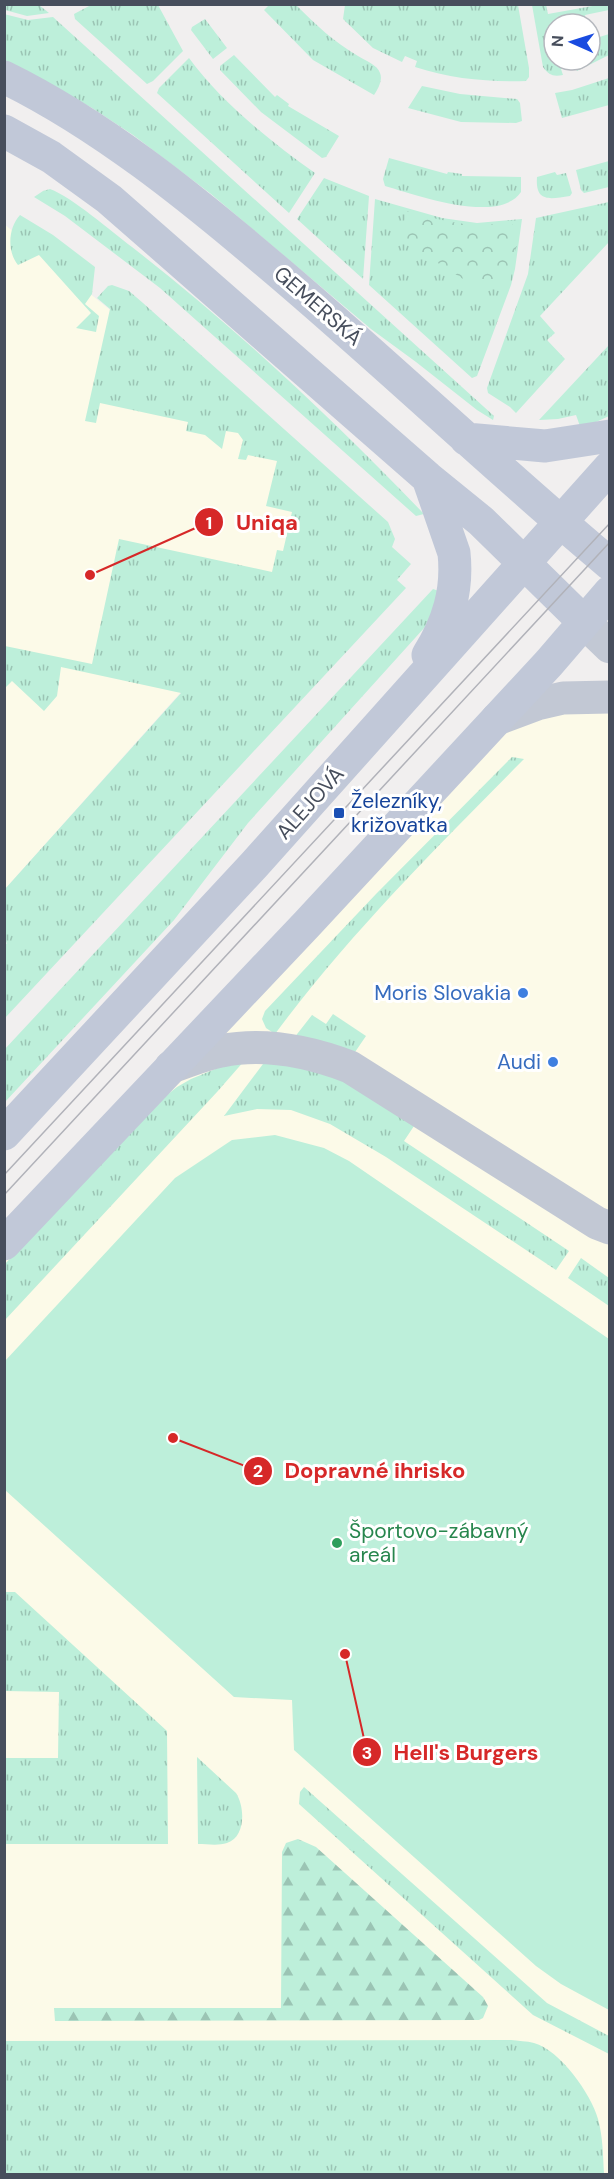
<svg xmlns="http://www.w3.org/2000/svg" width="614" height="2179" font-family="'DM Sans',sans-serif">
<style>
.commercial{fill:#fcfae8}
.grass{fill:url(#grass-tufts)}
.forest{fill:url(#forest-firs)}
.park{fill:url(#park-crowns)}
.garden{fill:#bdefda}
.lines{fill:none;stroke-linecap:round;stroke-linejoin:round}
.street{stroke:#c2c8d4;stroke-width:33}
.secondary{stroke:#c1c8d8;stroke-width:33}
.tram{stroke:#b1b2b9;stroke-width:1.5}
.transit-dot{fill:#1a4fb4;stroke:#fff;stroke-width:2}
.shop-dot{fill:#3f7fe0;stroke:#fff;stroke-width:2}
.leisure-dot{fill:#2e9e5b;stroke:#fff;stroke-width:2}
.labels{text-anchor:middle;stroke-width:6;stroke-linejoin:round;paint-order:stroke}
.street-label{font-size:21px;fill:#474e5c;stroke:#fff}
.transit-label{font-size:21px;fill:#164399;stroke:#fff;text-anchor:start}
.shop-label{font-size:21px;fill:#366cbe;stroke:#fff;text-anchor:end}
.leisure-label{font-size:21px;fill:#27864d;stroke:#fff;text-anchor:start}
.leader{fill:none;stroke:#d62828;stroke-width:2}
.callout-dot{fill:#d62828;stroke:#fff;stroke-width:2}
.mark-label{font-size:18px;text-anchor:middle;font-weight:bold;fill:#fff}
.callout-label{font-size:22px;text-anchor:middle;font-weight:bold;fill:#d62828;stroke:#fff;stroke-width:6;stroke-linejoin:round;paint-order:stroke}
</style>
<defs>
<pattern id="grass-tufts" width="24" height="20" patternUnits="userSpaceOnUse" patternTransform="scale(1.5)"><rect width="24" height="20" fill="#bdefda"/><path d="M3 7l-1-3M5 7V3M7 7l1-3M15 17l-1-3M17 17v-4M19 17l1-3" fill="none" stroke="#9bc4b4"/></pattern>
<pattern id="forest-firs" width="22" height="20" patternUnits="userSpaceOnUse" patternTransform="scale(1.5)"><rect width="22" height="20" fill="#bdefda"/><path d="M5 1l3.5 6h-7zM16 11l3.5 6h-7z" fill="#9bc4b4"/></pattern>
<pattern id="park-crowns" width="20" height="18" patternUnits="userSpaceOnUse" patternTransform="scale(1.5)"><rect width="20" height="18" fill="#bdefda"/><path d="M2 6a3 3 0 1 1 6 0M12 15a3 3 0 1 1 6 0" fill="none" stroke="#9bc4b4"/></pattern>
</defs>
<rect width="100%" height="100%" fill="#f1efef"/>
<path class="commercial" d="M4,224l333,270 -156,198 -176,197z
M609,697v1477h-604l-1,-930 493,-525z"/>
<path class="grass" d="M4,5h35l10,8 -22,3 -22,-6z
M91,5h67l25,46 -30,30 -6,3 -72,-65 -1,-5z
M269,5h27c19,19 38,37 62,51 6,4 20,9 22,17 3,7 -2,16 -6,22l-61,-35 -49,-50z
M345,5h173l11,63v9l-3,4c-39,1 -74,-2 -111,-14l2,-6 -12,-5 -3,6 -29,-14 -30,-29z
M532,5h14l2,9 50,-9h11v5l-24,5 1,9h-32v36h36v-20l19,-6v21l-32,16 -3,-6 -13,4 2,6c-10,2 -14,0 -20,-8z
M4,14l24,6 25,-3 441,399 -1,4 -16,-10 -61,-48 -45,-33 -160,-135 -78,-59 -41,-27 -87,-48z
M205,19l22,29 -14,11 -22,-29 1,-3z
M234,55l41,42 2,-2 12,9 -1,2 51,30 -13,21 -4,1 -61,-46 -41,-42v-4z
M189,58c32,44 82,84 126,115l-26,40 -132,-120 2,-5z
M609,78v27l-47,13 -7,-25 17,-3z
M422,86l38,8 57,5 3,4 2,18 -6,2 -55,-1 -53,-14z
M389,158l58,16 1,-2 14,2v2l59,1v15c-22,33 -105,3 -136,-6l-2,-7z
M609,161v26l-25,6 -3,-3 -5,-20z
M555,172l2,3 9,-2 6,20 -2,3c-20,3 -35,7 -33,-19z
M324,178l45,18 -6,83 -66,-60z
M50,189c22,8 62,43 82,58 104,81 201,172 292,267l-8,2 -256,-228 -95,-72 -31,-19 9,-6z
M375,199l67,19 35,5 45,-4 -7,50 -4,16 -34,91 -5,2 -103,-93z
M609,202v40l-69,74 15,17 -8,7 18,19 -49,54 -6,-6 -22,-14 -1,-5 41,-114 8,-56z
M20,215l33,20 42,32 -3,27 -7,10 14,12 -3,16 -20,-4 15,-15 -52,-58 -21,10c-11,-13 -10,-37 2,-50z
M112,285l17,6 14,12 245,219 7,17 -3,8 19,17 -14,16 9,8 -401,430 -1,-72 3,-3 -3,-2 1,-52 176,-196 -120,-26 -4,29 -13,15 -32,-30 -7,7v-42l87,18 27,-125 153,33 5,-22 6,1 9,-39 -26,-6 11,-45 -29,-6 -2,5 -8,-1 5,-19 -5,-7 -12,-2 -4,18 -17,-14 -19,-4 2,-9 -88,-19 -4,20 -11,-2 25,-112 -13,-11 11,-12z
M609,345v71l-28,13 -5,-14 -18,4 -19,1z
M433,589l6,2 -4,16 -10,20 -177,196 -74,97 -169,182 -1,-52z
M512,757l12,2c-87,88 -175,175 -249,275l-9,-6 -4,-9 3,-8 111,-117z
M333,1014l33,22 -13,19 -59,-17 18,-23 14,9z
M245,1060l-28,32 -212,228 -1,-55 148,-158 25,-20 14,-8 34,-14z
M266,1060l69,15 81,48 -12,18 165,110 -13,19 -170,-113 -56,-33 -39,-14 -34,-1 -33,7z
M581,1258l28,20v28l-41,-28z
M5,1592h10l152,139 1,113h-163v-86h53l1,-66 -54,-1 1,-36z
M197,1757l39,36c9,14 10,44 -9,50 -9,3 -20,1 -29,1z
M304,1787l243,216 62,33v18l-76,-39 -234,-211 1,-12z
M511,2040c7,1 16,1 23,3 26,7 57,51 64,76 5,18 5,37 6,55h-599v-133z"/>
<path class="forest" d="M298,1839l18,8 167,150 5,9 -5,12 -4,2 -424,1 -1,-13h227l1,-156 4,-9z"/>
<path class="park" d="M407,211c26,7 52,15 80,14 12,-1 21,-4 32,3l-9,55 -36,3 -69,-44 -4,-8z"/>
<path class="garden" d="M275,1135l49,13 25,13 260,178v671l-48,-26 -25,-18 -242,-216 -2,-50 -58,-3 -229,-207v-129l170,-183 57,-38z"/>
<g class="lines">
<path class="street" d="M584,622l26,25
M497,719l40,-15 26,-6 47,-1
M171,1067c16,-5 33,-13 50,-16 44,-9 87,0 129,16l247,156 13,5"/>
<path class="secondary" d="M4,77c96,47 185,119 266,188 115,97 224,202 340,299
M4,131l47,26 58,42 319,279 53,43 103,101
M466,439l79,7 65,-10
M428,655c20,-32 30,-64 26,-102l-26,-75
M4,1134l250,-269 356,-398
M4,1244l303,-320 242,-261 61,-71"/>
<path class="tram" d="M4,1175l606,-652
M4,1195l606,-653"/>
</g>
<rect class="transit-dot" x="333" y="807" width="12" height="12" rx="3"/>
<g class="shop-dot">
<circle cx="523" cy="993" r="6"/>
<circle cx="553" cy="1062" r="6"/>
</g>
<circle class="leisure-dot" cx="337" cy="1543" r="6"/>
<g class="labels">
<g class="street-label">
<text transform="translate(318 306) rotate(41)" y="7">GEMERSKÁ</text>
<text transform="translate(310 803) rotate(-48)" y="7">ALEJOVÁ</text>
</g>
<g class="transit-label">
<text x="351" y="808">Železníky,<tspan x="351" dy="24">križovatka</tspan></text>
</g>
<g class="shop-label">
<text x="511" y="1000">Moris Slovakia</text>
<text x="541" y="1069">Audi</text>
</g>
<g class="leisure-label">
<text x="349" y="1538">Športovo-zábavný<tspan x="349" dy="24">areál</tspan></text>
</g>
</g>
<path class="leader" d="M90 575L209 522M173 1438L258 1471M345 1654L367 1752"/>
<g class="callout-dot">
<circle cx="90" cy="575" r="6"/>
<circle cx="173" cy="1438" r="6"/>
<circle cx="345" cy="1654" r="6"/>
<circle cx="209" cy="522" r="15"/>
<circle cx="258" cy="1471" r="15"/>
<circle cx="367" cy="1752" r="15"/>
</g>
<g class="mark-label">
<text x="209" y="529">1</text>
<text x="258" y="1477">2</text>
<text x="367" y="1759">3</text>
</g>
<g class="callout-label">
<text x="267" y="530">Uniqa</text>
<text x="375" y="1478">Dopravné ihrisko</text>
<text x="466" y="1760">Hell's Burgers</text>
</g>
<rect width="614" height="2179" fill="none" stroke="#474e5c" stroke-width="12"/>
<g transform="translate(572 42) rotate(273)"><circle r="28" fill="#ffffff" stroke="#b5b8be" stroke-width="1.5"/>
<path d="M0-4.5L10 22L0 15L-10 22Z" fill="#194be0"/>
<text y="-9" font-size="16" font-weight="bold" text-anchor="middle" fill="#474e5c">N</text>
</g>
</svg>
